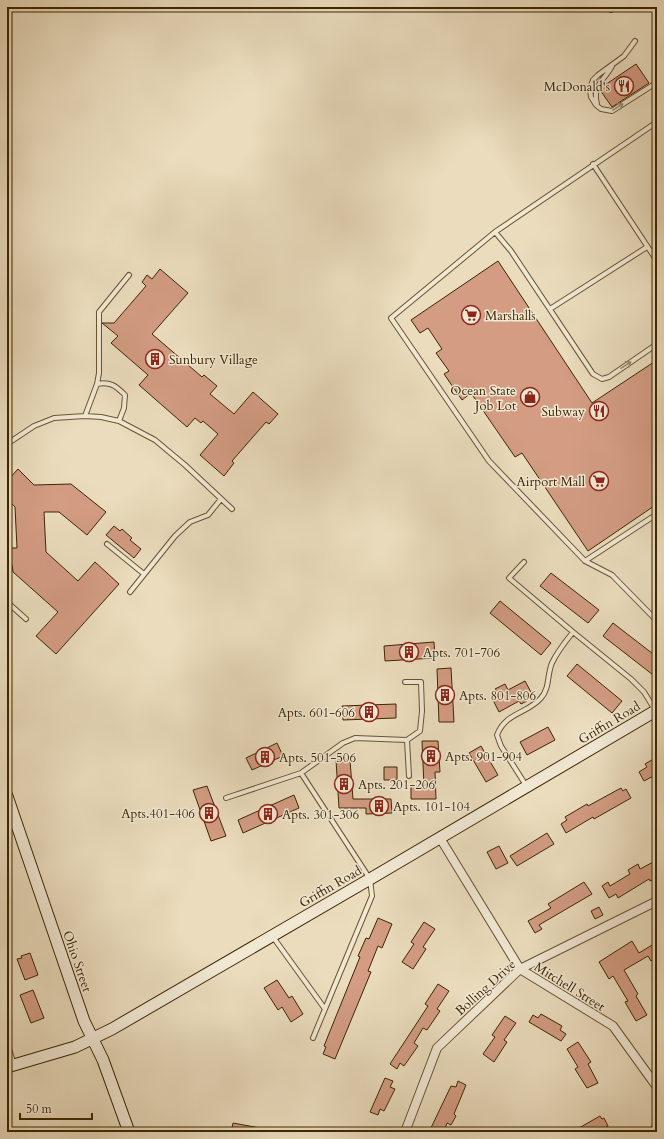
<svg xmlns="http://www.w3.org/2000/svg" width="664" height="1139" font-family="Cardo,serif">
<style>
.building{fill:#d39c83;stroke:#3c2601}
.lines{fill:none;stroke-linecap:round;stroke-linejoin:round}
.lane-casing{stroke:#685430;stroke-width:6}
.street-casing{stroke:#685430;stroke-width:10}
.secondary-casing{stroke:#3c2601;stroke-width:13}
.lane{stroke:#f1e8d4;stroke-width:4}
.street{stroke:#f1e8d4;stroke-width:8}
.secondary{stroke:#f1e8d4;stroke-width:11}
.oneway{stroke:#96876a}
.labels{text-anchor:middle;stroke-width:3;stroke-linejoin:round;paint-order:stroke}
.poi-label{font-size:13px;fill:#3c2601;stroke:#f1e8d4;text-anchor:start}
.street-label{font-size:13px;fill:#3c2601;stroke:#f1e8d4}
</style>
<rect width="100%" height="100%" fill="#eadcbd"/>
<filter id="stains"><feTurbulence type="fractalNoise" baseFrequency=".005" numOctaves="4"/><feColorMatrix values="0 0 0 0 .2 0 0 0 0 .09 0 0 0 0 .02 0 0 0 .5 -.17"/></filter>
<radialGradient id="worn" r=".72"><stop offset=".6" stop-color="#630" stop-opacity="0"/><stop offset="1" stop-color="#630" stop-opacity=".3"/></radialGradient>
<path class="building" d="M636,64l13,19 -37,24 -12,-17 2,-3z
M498,261l94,142 65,-43v144l-69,47 -66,-98 -7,4 -44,-64 -9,7 -18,-26 5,-3 -13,-18 6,-4 -14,-21 -8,5 -9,-13z
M160,269l28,24 -36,41 50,43 2,-2 13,11 -7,8 24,20 19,-22 25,22 -9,10 -3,-2 -34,39 2,2 -10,13 -24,-21 18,-21 -15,-13 -2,2 -6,-5 -8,9 -48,-42 9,-10 -37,-32 7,-7 -16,-13h12l32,-37 -4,-4 5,-7 5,4z
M18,469l16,16 37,-1 35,28 -19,23 -28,-23h-15l2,40 32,29 17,-19 24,22 -63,70 -20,-18 22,-24 -45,-40 -1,-7h-5v-17h10l-2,-41 -8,-8v-18z
M114,526l6,5 2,-2 10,9 -2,2 11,9 -7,9 -28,-23z
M551,573l48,37 -11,13 -48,-37z
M500,601l51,42 -10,12 -51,-42z
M613,623l44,34v21l-54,-42z
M434,642l1,16 -50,3 -1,-15z
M577,664l45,37 -10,12 -45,-37z
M451,668l3,54h-15l-2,-53z
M525,681l7,13 -7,3 2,4 -6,3 -2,-3 -20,11 -7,-14 6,-3 -3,-6 10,-5 3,6z
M396,704v14l-53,2 -1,-14z
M548,727l7,13 -28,15 -7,-13z
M422,741h16l2,31h-5l1,27h-25v-13h13z
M277,743l6,13 -31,14 -6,-12z
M481,746l17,29 -12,7 -17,-29z
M657,757v17l-13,7 -5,-9 8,-5 -2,-3z
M336,760h14l3,39h38l1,14 -26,1v-6h-27z
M384,767h13v13h-13z
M207,786l19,50 -15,5 -18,-51z
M621,788l2,3 3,-2 5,9 -37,21 -1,-2 -27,16 -5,-9 6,-4 -2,-3 22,-13 1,2z
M294,795l5,13 -56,25 -5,-13z
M547,833l7,11 -37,22 -7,-10z
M499,846l9,17 -12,6 -9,-17z
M657,860v18l-7,3 -1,-2 -31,19 -2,-4 -7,4 -7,-12 6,-4 2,4 20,-12 -2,-4 10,-6 2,5z
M584,882l8,12 -53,31 3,4 -7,4 -7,-12 23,-13 -3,-4z
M599,907l4,8 -8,4 -4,-8z
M378,918l14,6 -10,24 -4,-2 -10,25 3,1 -36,87 -12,-5 3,-7 -2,-1 36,-89 -2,-1 8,-18 3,1z
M424,922l11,7 -12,18 3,2 -13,20 -11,-7 12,-18 -3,-2z
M632,941l7,12 18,-11v15l-6,4 -3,-5 -24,14 14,24 -2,2 11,19 -11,6 -11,-19 3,-1 -15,-25 -4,3 -10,-17z
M30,953l8,22 -13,5 -8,-21 5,-1 -1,-2z
M277,980l12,18 3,-2 11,18 -12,8 -9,-15 -4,3 -14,-22z
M438,984l11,7 -12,18 3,2 -13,19 -4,-2 -9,15 4,3 -14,20 -4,-3 -3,6 -7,-5 38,-58 -3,-2z
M33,990l11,28 -13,5 -11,-28z
M541,1014l21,12 -2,4 6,4 -5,7 -32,-19 4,-7 5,3z
M505,1016l11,7 -12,17 3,2 -13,20 -11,-8 12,-17 -3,-2z
M578,1042l13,20 -3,2 10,19 -11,5 -12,-19 3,-2 -11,-18z
M385,1078l8,3 -3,6 5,2 -11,22 -4,-2 -2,6 -8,-3z
M458,1081l8,4 -12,29 2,2 -5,9 -4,-2 -3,9h-15l22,-46 5,1z
M600,1116l2,3 2,-1 4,8 -10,6h-26z
M233,1123l27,5 -1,4h-28z"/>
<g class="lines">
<g class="lane-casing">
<path id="lane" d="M611,10l1,-3
M635,41l-11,15 -26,19 -5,5 -3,9 1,8 5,8 5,4 11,2 41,-26h4
M597,104c-5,-19 7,-23 15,-38
M657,122l-162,110 -104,86 98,143 96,100 27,14 45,46
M593,164l64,97
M495,232l16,19 82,123 9,5 7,-2 48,-33
M550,309l97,-62
M97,384c13,-3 19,2 28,11l-1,13 -5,13
M85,416l12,-32 2,-11v-61l30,-37
M7,444l27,-18 20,-8 31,-2 16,1 18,4 36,19 30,25 47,44
M107,544l37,30
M585,561l72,-47
M524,562l-15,16 64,54
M130,592l45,-56 15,-14 18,-7 13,-16
M7,602l19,17
M407,740l2,36
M527,787l-26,-41 -4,-11c9,-23 30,-21 44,-37 9,-10 6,-24 11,-35 5,-11 13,-21 21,-31l58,47 13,13 11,18
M226,798l75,-25 42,-30 12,-5 52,2 13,-9 2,-20 -1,-29h-16
M273,937l52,72 47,-113 -2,-17 -69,-106
M313,1038l12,-29
M7,1042l7,23"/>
</g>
<g class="street-casing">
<path id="street" d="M440,838l80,131 93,57 44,61
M405,1132l32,-84 83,-79 137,-68
M652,1132l5,-4"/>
</g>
<g class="secondary-casing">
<path id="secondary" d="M7,796l77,225 19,39 26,72
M7,1067l68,-20 37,-18 258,-150 287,-169"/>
</g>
<use href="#lane" class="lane"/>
<use href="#street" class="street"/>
<use href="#secondary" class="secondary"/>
</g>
<defs><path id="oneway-shaft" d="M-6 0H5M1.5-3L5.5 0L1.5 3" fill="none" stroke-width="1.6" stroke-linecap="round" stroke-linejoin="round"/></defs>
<g class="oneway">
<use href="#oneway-shaft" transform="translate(618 107) rotate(-32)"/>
<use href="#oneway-shaft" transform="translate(626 365) rotate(-34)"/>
</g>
<defs>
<g id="restaurant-ring" transform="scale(1)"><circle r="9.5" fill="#f1e8d4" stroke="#8f2418" stroke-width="1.5"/><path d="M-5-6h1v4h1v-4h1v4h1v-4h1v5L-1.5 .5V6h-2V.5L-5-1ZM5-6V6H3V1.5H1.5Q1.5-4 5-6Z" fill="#8f2418"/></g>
<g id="supermarket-ring" transform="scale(1)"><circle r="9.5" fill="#f1e8d4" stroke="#8f2418" stroke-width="1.5"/><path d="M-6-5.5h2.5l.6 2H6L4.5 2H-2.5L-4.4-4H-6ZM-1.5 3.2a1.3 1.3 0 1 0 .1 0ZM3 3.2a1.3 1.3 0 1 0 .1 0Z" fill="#8f2418"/></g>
<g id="building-ring" transform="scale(1)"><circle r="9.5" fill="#f1e8d4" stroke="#8f2418" stroke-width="1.5"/><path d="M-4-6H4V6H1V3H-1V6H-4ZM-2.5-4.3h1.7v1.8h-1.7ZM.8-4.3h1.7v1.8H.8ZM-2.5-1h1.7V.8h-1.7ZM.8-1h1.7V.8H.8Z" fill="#8f2418"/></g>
<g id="shop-ring" transform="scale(1)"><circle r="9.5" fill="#f1e8d4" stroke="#8f2418" stroke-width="1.5"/><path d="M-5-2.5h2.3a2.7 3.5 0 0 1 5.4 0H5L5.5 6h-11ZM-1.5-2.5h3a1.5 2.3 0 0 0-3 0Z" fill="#8f2418"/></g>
</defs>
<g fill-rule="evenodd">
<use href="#restaurant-ring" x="624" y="86"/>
<use href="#supermarket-ring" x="471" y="315"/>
<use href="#building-ring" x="155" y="359"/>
<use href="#shop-ring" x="530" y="397"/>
<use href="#restaurant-ring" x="599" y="411"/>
<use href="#supermarket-ring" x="599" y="481"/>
<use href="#building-ring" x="409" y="652"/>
<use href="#building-ring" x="445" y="695"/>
<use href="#building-ring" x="369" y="712"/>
<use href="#building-ring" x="431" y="756"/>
<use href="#building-ring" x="265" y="757"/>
<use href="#building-ring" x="344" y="784"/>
<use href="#building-ring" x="379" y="806"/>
<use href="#building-ring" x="209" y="813"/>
<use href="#building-ring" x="268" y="814"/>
</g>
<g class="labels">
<g class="poi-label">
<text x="610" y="91" text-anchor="end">McDonald's</text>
<text x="485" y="320">Marshalls</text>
<text x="169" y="364">Sunbury Village</text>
<text x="516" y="395" text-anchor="end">Ocean State<tspan x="516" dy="15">Job Lot</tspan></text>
<text x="585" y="416" text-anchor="end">Subway</text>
<text x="585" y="486" text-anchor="end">Airport Mall</text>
<text x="423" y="657">Apts. 701-706</text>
<text x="459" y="700">Apts. 801-806</text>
<text x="355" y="717" text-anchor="end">Apts. 601-606</text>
<text x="445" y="761">Apts. 901-904</text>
<text x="279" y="762">Apts. 501-506</text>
<text x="358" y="789">Apts. 201-206</text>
<text x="393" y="811">Apts. 101-104</text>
<text x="195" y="818" text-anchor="end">Apts.401-406</text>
<text x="282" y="819">Apts. 301-306</text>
</g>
<g class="street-label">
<text transform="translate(609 722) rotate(-31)" y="5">Griffin Road</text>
<text transform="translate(330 886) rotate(-30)" y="5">Griffin Road</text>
<text transform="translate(78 961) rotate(71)" y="5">Ohio Street</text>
<text transform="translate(570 986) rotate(32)" y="5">Mitchell Street</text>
<text transform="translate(485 987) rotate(-42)" y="5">Bolling Drive</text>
</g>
</g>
<rect width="664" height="1139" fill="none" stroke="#eadcbd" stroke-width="24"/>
<rect x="8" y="8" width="648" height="1123" fill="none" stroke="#3c2601" stroke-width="2"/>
<rect x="12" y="12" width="640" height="1115" fill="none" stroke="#3c2601"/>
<path d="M20 1113v6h72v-6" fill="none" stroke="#3c2601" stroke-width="2"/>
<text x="26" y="1113" font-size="12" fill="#3c2601" stroke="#f1e8d4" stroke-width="3" paint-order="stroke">50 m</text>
<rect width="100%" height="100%" filter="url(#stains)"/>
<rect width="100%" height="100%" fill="url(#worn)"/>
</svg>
